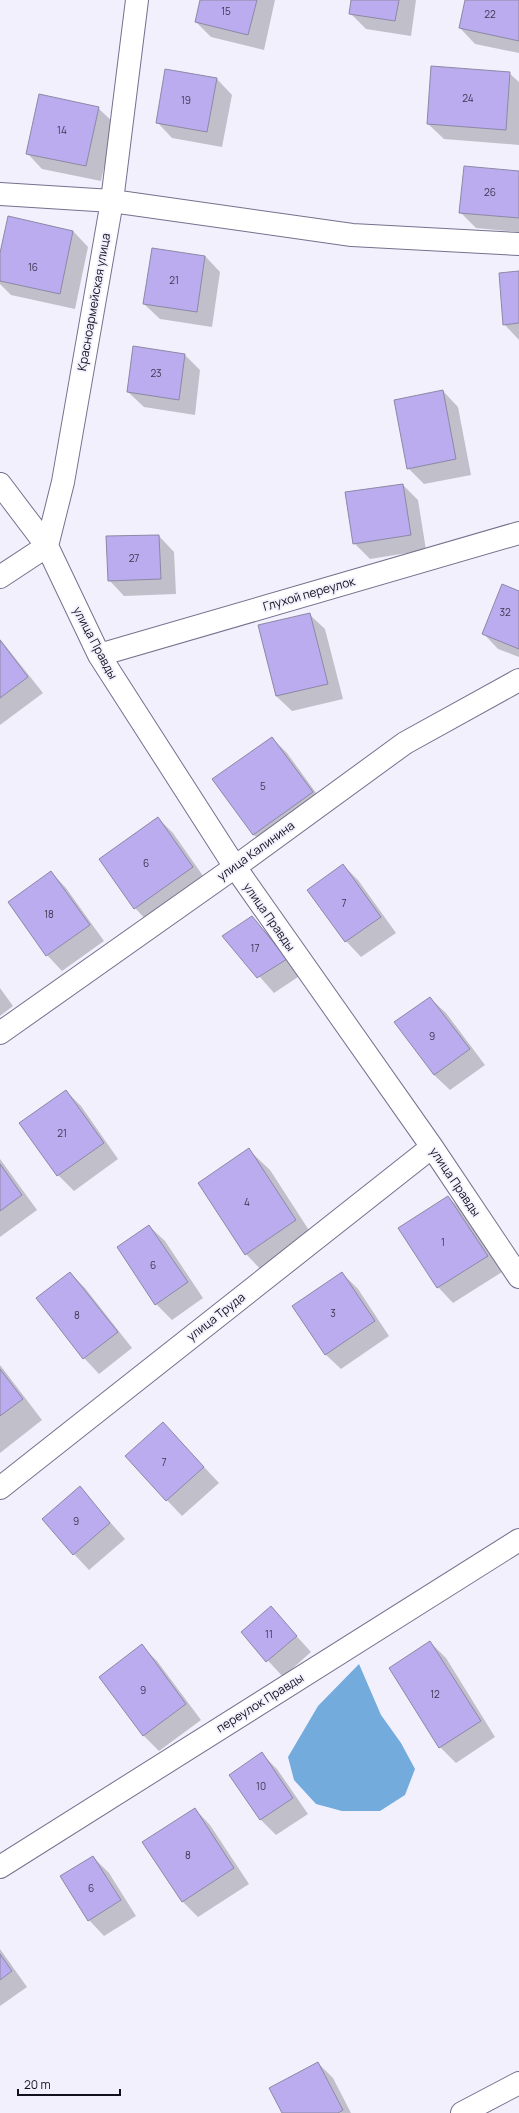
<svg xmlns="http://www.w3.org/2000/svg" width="519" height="2113" font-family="Manrope,sans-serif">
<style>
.water{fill:#73abdd}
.shadow{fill:#0003}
.building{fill:#baacee;stroke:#8d88a6}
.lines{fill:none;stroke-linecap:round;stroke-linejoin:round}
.minor-casing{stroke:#76708d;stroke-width:24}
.major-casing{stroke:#76708d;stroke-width:24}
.minor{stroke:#fff;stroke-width:22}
.major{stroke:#fff;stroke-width:22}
.labels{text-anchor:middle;stroke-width:3.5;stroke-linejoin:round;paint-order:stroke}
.number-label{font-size:10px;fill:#3c3750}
.street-label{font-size:12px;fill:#12101b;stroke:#f2f0fd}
</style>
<rect width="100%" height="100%" fill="#f2f0fd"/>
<path class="water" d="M359,1664l22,51 20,28 14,26 -10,26 -25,16h-38l-26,-7 -22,-24 -6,-23 30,-51z"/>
<path class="shadow" d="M201,0h74l-11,50 -53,-13 -15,-15z
M352,0h64l-5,36 -45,-7 -16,-16z
M466,0h53v53l-44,-9 -15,-16z
M509,73l10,9v63l-75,-6 -16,-15z
M217,79l15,16 -10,52 -50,-9 -15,-16z
M98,108l16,15 -13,58 -59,-12 -15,-16z
M519,172v60l-43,-4 -16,-16z
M9,217l64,14 15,16 -13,62 -64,-14 -11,-11v-26z
M205,256l15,16 -8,55 -52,-8 -16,-15z
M519,272v68l-15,-16z
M185,355l15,15 -5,45 -51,-8 -16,-15z
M443,391l15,16 13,68 -47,9 -16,-16z
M403,485l15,15 8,50 -56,9 -16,-16z
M159,536l15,16 2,42 -52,2 -15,-16z
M519,592v65l-21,-8 -15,-16z
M309,614l16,15 18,70 -51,12 -16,-15 -17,-70z
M0,639l43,54 -43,32z
M272,738l15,15 40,55 -57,42 -16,-15 -40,-55z
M158,818l15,15 35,50 -58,41 -15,-16 -35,-49z
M343,865l15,15 38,53 -35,24 -15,-16 -38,-51z
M51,872l15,16 38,53 -42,30 -15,-16 -38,-52z
M252,918l15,15 34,42 -27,18 -50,-57z
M0,988l13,18 -13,10z
M430,998l16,15 39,52 -35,25 -16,-15z
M66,1091l15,15 37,53 -44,32 -16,-16 -37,-52z
M249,1150l21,20 46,71 -50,34 -20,-21z
M0,1159l37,51 -37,27z
M448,1197l16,15 38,60 -49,31 -15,-16z
M149,1226l16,15 38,57 -31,22 -16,-16 -38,-57z
M70,1273l15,15 47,60 -33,26 -15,-16z
M342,1273l16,16 31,47 -48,33 -16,-15z
M0,1365l42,55 -42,33z
M178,1439l41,44 -37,33 -56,-59z
M80,1488l45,51 -36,31 -15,-16z
M271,1608l40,44 -28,25 -41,-45z
M430,1642l16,16 49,79 -39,26 -16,-16z
M142,1646l15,15 44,59 -42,31 -15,-15 -44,-59z
M262,1754l15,15 31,45 -32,21 -15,-15 -31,-45z
M195,1809l15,16 39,59 -51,33 -16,-16z
M93,1857l16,16 27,43 -32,20 -15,-16z
M0,1949l27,38 -27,19z
M318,2063l15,15 18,35h-68z"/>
<path class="building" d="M200,0h57l-9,35 -53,-13z
M351,0h48l-4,21 -46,-7z
M465,0h54v41l-60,-13z
M431,66l79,6 -4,58 -79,-6z
M165,69l52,9 -10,54 -51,-9z
M39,94l60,13 -13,59 -60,-12z
M464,166l55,5v47l-60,-5z
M8,216l65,15 -13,63 -60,-13v-28z
M152,248l53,8 -8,56 -54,-8z
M519,271v52l-16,2 -4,-52z
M133,346l52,8 -6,46 -52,-8z
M443,390l13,69 -49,10 -13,-69z
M403,484l8,51 -58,9 -8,-52z
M159,535l2,44 -53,2 -2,-45z
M502,584l17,7v58l-37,-15z
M310,613l18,71 -52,12 -18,-71z
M0,640l28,37 -28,21z
M272,737l41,55 -60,43 -41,-56z
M158,817l35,50 -59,42 -35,-50z
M343,864l38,53 -36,25 -38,-52z
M51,871l39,54 -44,31 -38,-54z
M252,916l35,43 -30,19 -35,-42z
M430,997l40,52 -36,26 -40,-53z
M66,1090l38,53 -47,33 -38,-53z
M249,1148l47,72 -51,35 -47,-72z
M0,1164l22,31 -22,16z
M448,1196l40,60 -51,32 -39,-60z
M149,1225l39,57 -33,23 -38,-58z
M70,1272l48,60 -35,27 -47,-61z
M342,1272l33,49 -50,34 -33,-49z
M0,1369l23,30 -23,17z
M163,1422l41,45 -38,34 -41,-45z
M80,1486l30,37 -37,32 -31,-36z
M271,1606l26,30 -31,26 -25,-30z
M430,1641l51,80 -42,27 -50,-80z
M142,1644l44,60 -43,32 -44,-59z
M262,1752l31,46 -33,22 -31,-45z
M195,1808l39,60 -52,34 -40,-60z
M93,1856l28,44 -33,21 -28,-45z
M0,1954l12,17 -12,9z
M318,2062l25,48 -5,3h-56l-13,-25z"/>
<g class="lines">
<g class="minor-casing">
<path id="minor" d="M0,194l112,7 240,34 167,9
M0,484l47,62 52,109 136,212 197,280 87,130
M0,577l47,-31 16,-64 49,-281 25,-201
M99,655l420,-122
M0,1488l432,-341
M0,1867l519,-327
M462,2113l57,-30"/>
</g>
<g class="major-casing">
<path id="major" d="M0,1033l235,-166 170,-124 114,-63"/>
</g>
<use href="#minor" class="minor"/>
<use href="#major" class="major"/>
</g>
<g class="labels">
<g class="number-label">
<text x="226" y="15">15</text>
<text x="490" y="18">22</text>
<text x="468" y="102">24</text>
<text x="186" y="104">19</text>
<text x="62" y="134">14</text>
<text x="490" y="196">26</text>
<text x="33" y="271">16</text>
<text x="174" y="284">21</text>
<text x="156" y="377">23</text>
<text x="134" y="562">27</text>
<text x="505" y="616">32</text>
<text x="263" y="790">5</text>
<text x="146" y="867">6</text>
<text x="344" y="907">7</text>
<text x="49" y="918">18</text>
<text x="255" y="952">17</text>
<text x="432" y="1040">9</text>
<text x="62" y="1137">21</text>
<text x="247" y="1206">4</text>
<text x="443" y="1246">1</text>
<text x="153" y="1269">6</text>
<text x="333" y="1317">3</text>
<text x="77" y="1319">8</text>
<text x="164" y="1466">7</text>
<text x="76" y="1525">9</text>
<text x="269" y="1638">11</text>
<text x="143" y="1694">9</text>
<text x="435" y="1698">12</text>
<text x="261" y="1790">10</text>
<text x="188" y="1859">8</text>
<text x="91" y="1892">6</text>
</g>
<g class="street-label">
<text transform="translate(94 302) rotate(-80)" y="4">Красноармейская улица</text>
<text transform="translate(309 594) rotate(-16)" y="4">Глухой переулок</text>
<text transform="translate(95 643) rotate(62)" y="4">улица Правды</text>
<text transform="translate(256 851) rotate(-36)" y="4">улица Калинина</text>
<text transform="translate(269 917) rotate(55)" y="4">улица Правды</text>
<text transform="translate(455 1182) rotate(56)" y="4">улица Правды</text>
<text transform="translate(216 1317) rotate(-38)" y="4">улица Труда</text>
<text transform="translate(260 1703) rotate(-32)" y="4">переулок Правды</text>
</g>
</g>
<path d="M18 2089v6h102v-6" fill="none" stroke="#12101b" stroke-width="2"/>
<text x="24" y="2089" font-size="12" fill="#12101b" stroke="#f2f0fd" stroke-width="3" paint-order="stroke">20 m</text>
</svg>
